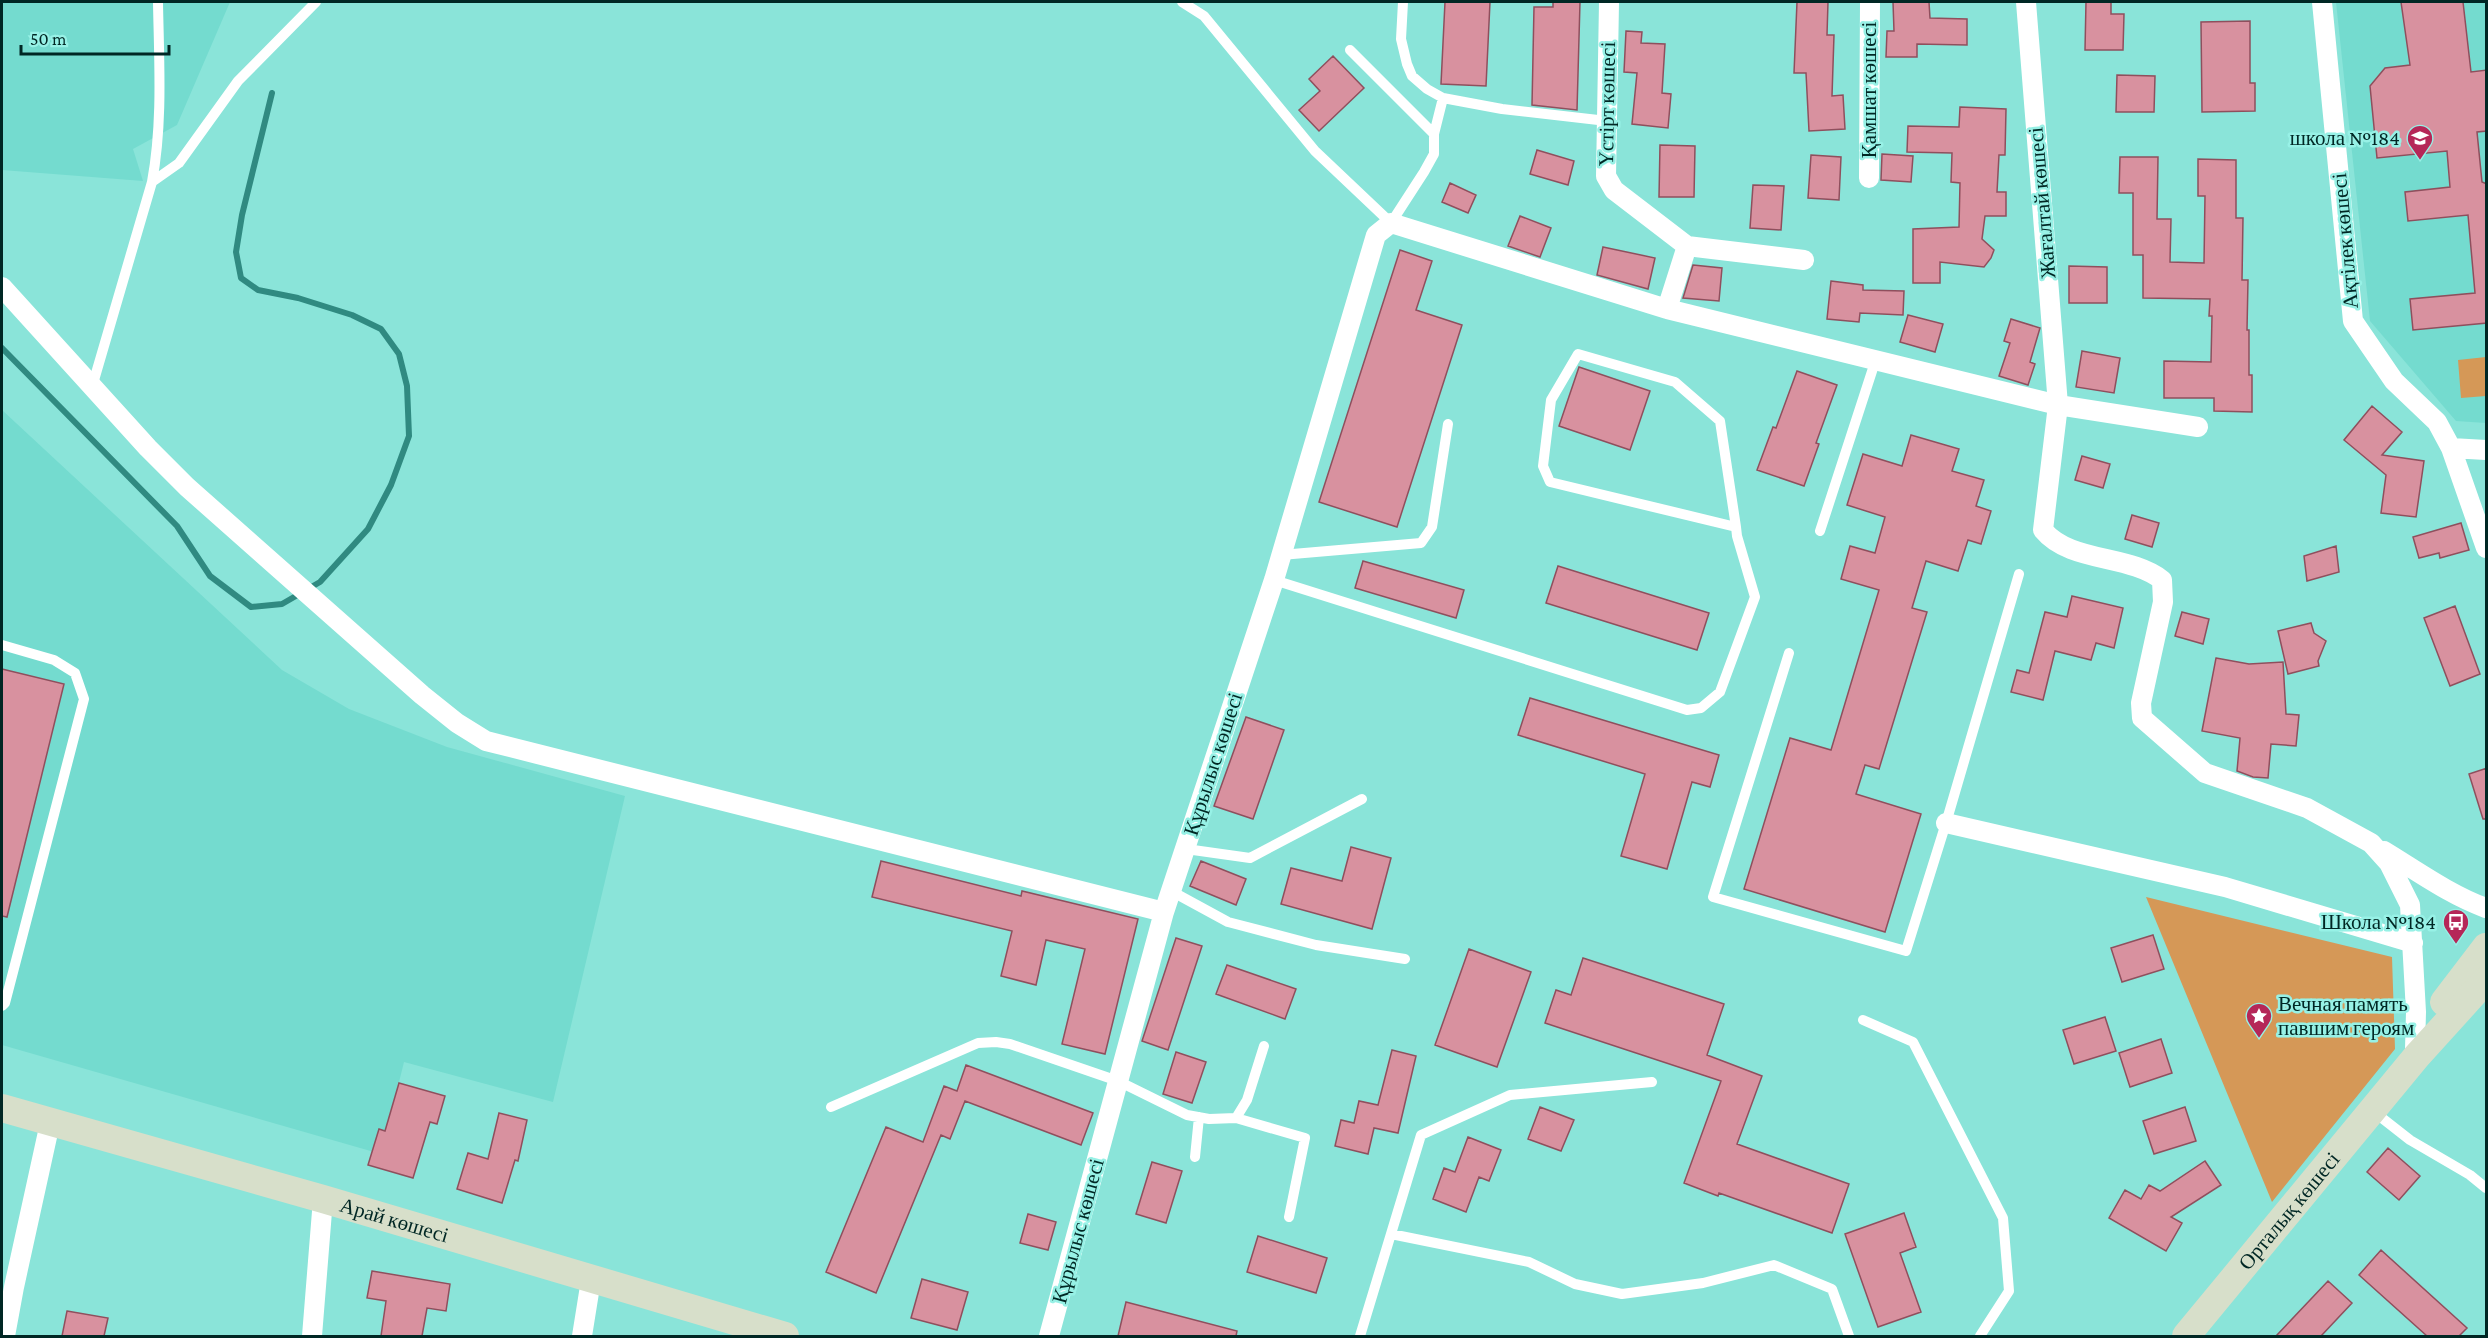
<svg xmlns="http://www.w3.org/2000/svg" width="2488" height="1338" font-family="'Crimson Pro',serif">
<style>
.built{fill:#74dbcf}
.green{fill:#d59857}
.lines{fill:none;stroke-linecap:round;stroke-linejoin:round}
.stream{stroke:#308a81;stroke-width:6}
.building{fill:#d8919f;stroke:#8f4f5d;stroke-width:1.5}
.service{stroke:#fff;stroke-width:10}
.minor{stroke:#fff;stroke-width:20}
.secondary{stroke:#d7dfca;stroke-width:28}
.labels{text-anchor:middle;stroke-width:5;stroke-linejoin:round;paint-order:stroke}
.street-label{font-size:21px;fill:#002724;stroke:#97f1e6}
.poi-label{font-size:21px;fill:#002724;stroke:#97f1e6;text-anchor:end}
</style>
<rect width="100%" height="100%" fill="#8ae4d9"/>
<path class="built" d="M2,2h228l-53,123 -44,24 10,32 -141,-11z
M2336,2h150v421l-30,-2 -86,-100z
M2,410l280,260 67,39 98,38 178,49 -72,306 -149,-40 -23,92 -379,-109z"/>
<path class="green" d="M2486,357v39l-25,2 -3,-38z
M2146,897l246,60 3,92 -123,153z"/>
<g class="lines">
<path class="stream" d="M2,348l175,178 33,50 41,31 31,-3 38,-22 48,-53 23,-44 18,-49 -2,-50 -8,-32 -18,-25 -29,-14 -54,-17 -40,-8 -17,-12 -5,-26 6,-37 30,-122"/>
</g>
<path class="building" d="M1445,2h45l-4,84 -45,-2z
M1553,2h27l-3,108 -45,-5 2,-98h19z
M1797,2h31l-1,33h7l-2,61 11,-1 2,34 -36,2 -3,-58h-12z
M1893,2h36l1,16 37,1v26l-50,-1v13h-31l1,-26h7z
M2086,2h25v12h13l-1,36h-38z
M2401,2h62l8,70 16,-2v61l-10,1 5,50 5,2v139l-74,7 -3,-31 65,-6 -7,-78 -60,6 -3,-29 45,-5 -3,-36 -70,7 -7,-72 15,-18 25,-3z
M2250,21v62h5v28l-53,1 -1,-90z
M1626,31l16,1 -1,11 24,1 -3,49 9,1 -3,34 -36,-4 5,-51 -13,-1z
M1333,56l31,32 -45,43 -20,-21 21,-19 -11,-12z
M2117,75l38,1 -1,36h-38z
M1960,107l46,2 -1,46h-6l-2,37h9v24h-21l-3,23 12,11 -3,8 -7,9 -44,-5v21h-27v-54l46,-2 1,-44 -9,-1 1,-29 -45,-1 1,-26 51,1z
M1660,145l35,1 -1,51h-35z
M1537,150l37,11 -6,24 -38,-11z
M1882,154l31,2 -2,26 -30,-2z
M1811,155l30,2 -2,43 -31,-2z
M2120,157h38l-1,62h14l-1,43 34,1 1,-67h-7v-37l38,1v58h7l-1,62h6l-1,50h2v45h3v37l-38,-1v-13h-50v-37l47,1 1,-46h-3l1,-17 -67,-1v-43h-10v-62h-14z
M1450,183l26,12 -8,18 -26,-11z
M1753,185l31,1 -3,44 -31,-2z
M1520,216l31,12 -11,29 -32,-11z
M1603,247l52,11 -7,31 -51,-14z
M1400,250l32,11 -16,49 46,15 -65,202 -78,-25z
M1693,265l29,3 -3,33 -36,-3z
M2069,266l38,1v36h-38z
M1831,281l32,4v5l41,1 -1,24 -43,-2 -1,9 -32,-3z
M1908,315l35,9 -8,28 -35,-10z
M2011,319l29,9 -10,34 5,2 -7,21 -29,-9 11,-33 -6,-2z
M2082,351l38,7 -6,35 -38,-6z
M1579,367l71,24 -20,59 -71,-24z
M1797,371l40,14 -21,58 3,1 -15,42 -47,-16 16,-43 3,1z
M2372,406l30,26 -20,23 42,6 -8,56 -35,-4 5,-38 -42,-35z
M1911,435l48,14 -7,22 32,9 -8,26 15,5 -10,33 -13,-4 -10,31 -32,-10 -14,47 15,4 -48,157 -14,-4 -9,29 65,20 -36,118 -141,-43 46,-151 41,12 48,-160 -38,-11 9,-33 25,7 10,-36 -38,-12 16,-51 39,12z
M2082,456l28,8 -7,24 -28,-8z
M2132,515l27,8 -7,24 -27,-8z
M2461,523l8,27 -29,8 -1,-5 -20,5 -6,-21z
M2336,546l3,26 -32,9 -3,-25z
M1363,561l101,29 -8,28 -101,-30z
M1558,566l151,47 -12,37 -151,-47z
M2072,596l51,12 -9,40 -18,-5 -5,17 -36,-9 -12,49 -32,-8 6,-22 12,3 16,-61 22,5z
M2455,606l25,68 -30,12 -26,-68z
M2182,612l27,7 -6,25 -28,-8z
M2311,623l3,10 12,8 -8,20 1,5 -31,8 -10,-43z
M2216,658l33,6 34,-2 3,52 13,1 -3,31 -25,-2 -3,34 -15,-1 -16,-6 3,-33 -38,-7z
M2,669l62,15 -57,233 -5,-1z
M1530,698l189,57 -9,32 -18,-5 -25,87 -46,-13 24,-82 -127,-39z
M1246,717l38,13 -31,89 -39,-13z
M2487,768v51h-4l-14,-45z
M1351,847l40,11 -19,71 -91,-25 10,-36 51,13z
M881,861l140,35 1,-5 116,28 -33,135 -43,-10 23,-95 -39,-9 -10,45 -35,-9 11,-45 -140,-34z
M1201,861l45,18 -10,26 -46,-19z
M2153,935l11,34 -42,13 -11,-34z
M1176,938l26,8 -34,104 -26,-9z
M1469,949l62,23 -34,95 -62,-22z
M1583,958l141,46 -17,51 55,21 -25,68 112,40 -17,49 -113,-40 -1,3 -34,-13 37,-102 -176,-58 11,-33 15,5z
M1227,965l69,24 -11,30 -69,-25z
M2105,1017l11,34 -42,13 -11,-34z
M2161,1039l11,34 -42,14 -11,-34z
M1392,1050l24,6 -18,77 -24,-5 -6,26 -33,-8 6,-26 13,3 5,-22 19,4z
M1176,1052l30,10 -14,41 -29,-9z
M966,1065l127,48 -12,32 -116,-44 -15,38 -9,-4 -65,158 -50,-21 60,-145 37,15 21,-56 13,5z
M399,1083l46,13 -8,28 -7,-2 -17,56 -45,-13 11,-36 6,2z
M1540,1107l34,13 -13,31 -33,-12z
M2185,1107l11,34 -42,13 -11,-33z
M499,1113l28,7 -9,41 -3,-1 -13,43 -45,-14 11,-36 20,6z
M1468,1137l33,13 -12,31 -10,-4 -13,35 -33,-13 11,-31 11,4z
M2388,1148l32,28 -21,24 -32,-28z
M2205,1161l16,24 -50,32 11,6 -16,28 -57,-33 16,-28 16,9 8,-14 11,6z
M1152,1162l30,9 -16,52 -30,-9z
M1904,1213l12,34 -16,6 21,59 -43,15 -33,-93z
M1028,1214l28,8 -8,28 -28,-7z
M1258,1236l69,22 -11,35 -69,-21z
M2381,1250l86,78 -8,8h-32l-68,-61z
M372,1271l78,13 -4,27 -19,-3 -5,28h-41l5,-35 -19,-3z
M922,1279l46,13 -11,38 -46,-12z
M2328,1281l24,22 -31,33h-45z
M1126,1302l111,29 -1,5h-118z
M67,1311l41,7 -4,18h-42z"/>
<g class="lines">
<path class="service" d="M1182,2l22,14 111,135 76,72 33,-51 10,-18v-20l-84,-84
M1403,2l-2,37 6,25 5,12 15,13 16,9 59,11 105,12
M1434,134l9,-36
M152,182l27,-19 59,-82 78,-79
M92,387l60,-205c11,-60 7,-120 6,-180
M1820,531l56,-172
M1281,555l140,-12 11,-16 16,-103
M1274,580l413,130 14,-2 19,-16 35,-95 -18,-61 -1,-9 -16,-106 -45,-39 -97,-28 -27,46 -8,66 7,16 186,45
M2,645l52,15 21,13 9,26 -79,304 -3,3
M1789,653l-76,244 193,54 40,-128 73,-249
M1186,849l64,9 112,-59
M1171,891l57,31 88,23 89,14
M1863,1020l50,22 90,176 6,73 -29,45
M831,1107l147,-64 18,-1 14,2 108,37 69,34 22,4 27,-1 11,-18 17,-54
M2373,1111l37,29 60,35 16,13
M1236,1118l69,20 -16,79
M1195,1157l4,-40
M1391,1234l138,28 46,22 47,10 81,-11 71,-18 58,24 17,47
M1360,1336l61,-201 89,-40 142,-13"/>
<path class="minor" d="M1609,2l-3,174 8,14 73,56 -20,63
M2026,2l32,403 -15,125c27,33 86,24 119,50l1,22 -22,101 1,15 63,55 102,35 64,35 18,20 21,42 6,107 -1,37
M2322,2l31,319 41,60 43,41 14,26 35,100
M1869,178l1,-176
M1687,246l117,14
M2,287l146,161 39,39 235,208 35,28 29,18 678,171
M2451,448l35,2
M1946,823l279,64 188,56
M2384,851c33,20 66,44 102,57
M5,1336l9,-49 36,-164
M312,1336l11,-137
M582,1336l9,-56
M1049,1336l115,-424 110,-332 102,-345 15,-12 276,86 391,96 140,22"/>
<g class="secondary">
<path d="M2444,1002l42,-55"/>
<path id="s1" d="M2,1108l321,91 462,137"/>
<path id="s2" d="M2186,1336l231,-280 69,-76"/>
</g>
</g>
<defs>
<g id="school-pin" transform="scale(1.35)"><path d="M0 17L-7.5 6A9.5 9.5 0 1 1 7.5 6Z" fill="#b52758" stroke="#97f1e6"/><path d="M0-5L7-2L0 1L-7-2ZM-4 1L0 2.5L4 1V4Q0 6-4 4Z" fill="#fff"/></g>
<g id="bus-pin" transform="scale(1.35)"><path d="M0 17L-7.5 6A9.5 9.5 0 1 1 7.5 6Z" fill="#b52758" stroke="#97f1e6"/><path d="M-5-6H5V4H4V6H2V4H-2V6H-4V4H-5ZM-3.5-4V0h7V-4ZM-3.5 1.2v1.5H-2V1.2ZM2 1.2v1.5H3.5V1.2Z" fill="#fff"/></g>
<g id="sight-pin" transform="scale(1.35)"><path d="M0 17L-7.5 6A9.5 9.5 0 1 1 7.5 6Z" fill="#b52758" stroke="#97f1e6"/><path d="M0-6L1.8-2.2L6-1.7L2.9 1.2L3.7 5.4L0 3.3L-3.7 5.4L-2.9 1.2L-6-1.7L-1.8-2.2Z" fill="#fff"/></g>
</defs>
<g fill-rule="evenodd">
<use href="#school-pin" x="2420" y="138"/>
<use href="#bus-pin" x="2456" y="922"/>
<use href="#sight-pin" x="2259" y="1016"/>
</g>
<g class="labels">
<g class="street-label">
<text transform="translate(1869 90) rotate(-90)" y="7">Қамшат көшесі</text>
<text transform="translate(1607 104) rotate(-89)" y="7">Үстірт көшесі</text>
<text transform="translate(2042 203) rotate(-95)" y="7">Жағалтай көшесі</text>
<text transform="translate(2345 241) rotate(-95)" y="7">Ақтілек көшесі</text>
<text transform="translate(1213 764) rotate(-72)" y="7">Құрылыс көшесі</text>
<text dy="7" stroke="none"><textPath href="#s2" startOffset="162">Орталық көшесі</textPath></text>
<text dy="7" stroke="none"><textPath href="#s1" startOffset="408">Арай көшесі</textPath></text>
<text transform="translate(1078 1231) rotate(-75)" y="7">Құрылыс көшесі</text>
</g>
<g class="poi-label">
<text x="2400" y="145">школа №184</text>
<text x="2436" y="929">Школа №184</text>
<text x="2278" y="1011" text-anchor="start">Вечная память<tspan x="2278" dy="24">павшим героям</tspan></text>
</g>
</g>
<rect width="2488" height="1338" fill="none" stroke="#002724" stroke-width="6"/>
<path d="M21 45v9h148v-9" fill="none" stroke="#002724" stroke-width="3"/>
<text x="30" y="45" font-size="18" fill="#002724" stroke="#97f1e6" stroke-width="4.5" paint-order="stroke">50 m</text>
</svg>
